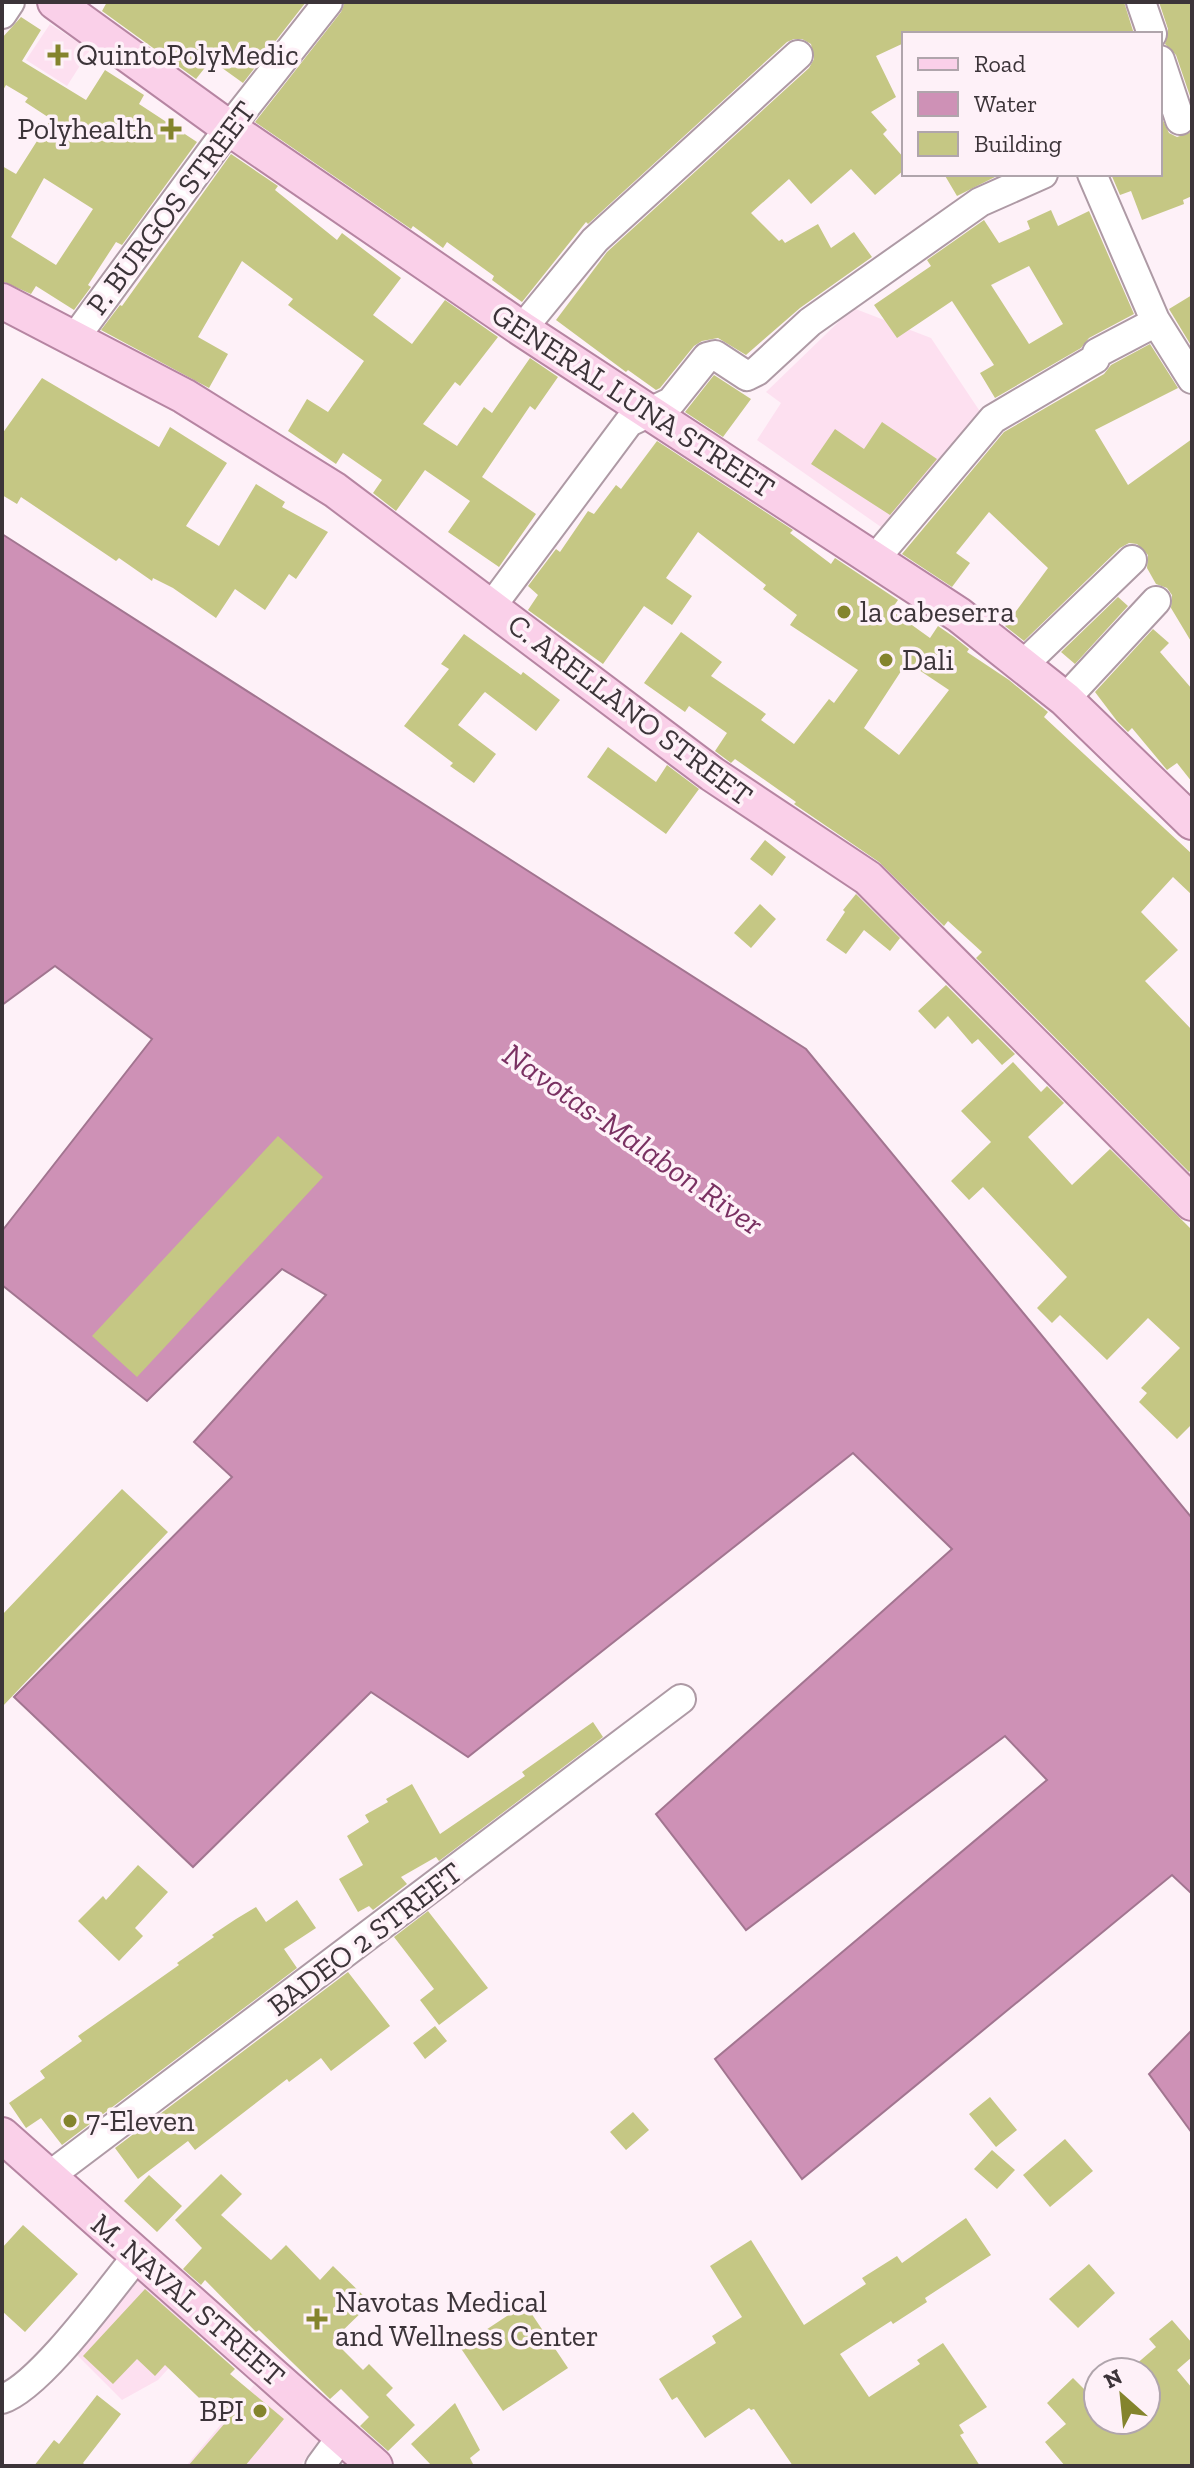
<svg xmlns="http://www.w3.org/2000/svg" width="1194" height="2468" font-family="'Zilla Slab',serif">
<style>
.built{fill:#fde0f0}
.water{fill:#ce91b6;stroke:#a27590;stroke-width:2}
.building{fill:#c5c784;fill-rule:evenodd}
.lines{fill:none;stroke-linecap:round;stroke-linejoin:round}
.minor-casing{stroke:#ae9aa5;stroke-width:32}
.major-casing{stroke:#b685a2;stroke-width:38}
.minor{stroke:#fff;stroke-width:28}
.major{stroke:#fad0e9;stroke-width:34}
.poi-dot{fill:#84842d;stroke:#fef1f8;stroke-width:3}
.labels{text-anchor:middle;stroke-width:7;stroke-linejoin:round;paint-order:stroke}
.poi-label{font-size:30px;fill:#3c3439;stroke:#fef1f8;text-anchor:start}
.street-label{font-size:30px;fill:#3c3439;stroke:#fef1f8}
.water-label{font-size:32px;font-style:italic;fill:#7a3162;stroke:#fef1f8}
</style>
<rect width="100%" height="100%" fill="#fef1f8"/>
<path class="built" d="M50,24l40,26 -23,36 -41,-26z
M853,308l78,30 54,81 -94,115 -134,-94 24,-37 -15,-11z
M141,2271l64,57 -47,52 -36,20 -48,-48z
M254,2385l67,53 -21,28h-114z"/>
<path class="water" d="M2,534l804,515 386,469v376l-20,-19 -370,304 -87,-120 332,-279 -42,-44 -259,194 -90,-116 296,-265 -99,-96 -385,304 -97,-65 -178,175 -179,-170 218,-220 -38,-35 132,-147 -44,-26 -135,132 -145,-116v-54l150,-192 -97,-73 -53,39z
M1192,2030v103l-43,-59z"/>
<path class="building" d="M107,2h199l-63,81 -32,-23 -15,19 -94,-68z
M345,2h779l10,32h-230v9l-28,13 20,41 -25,15 16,18 -4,4 21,24v12l-29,25 -24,-26 -40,35 -22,-25 -38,34 28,28 3,-2 3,4 33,-19 13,24 23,-16 18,25 -72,51 -54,47 -28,-17 -16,3 -8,5 -34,42 -4,2 -28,-20 -2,2 -70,-52 51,-68 202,-184 5,-9 -3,-15 -9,-5h-8l-7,3 -199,182 -2,-2 -64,80 -30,-22 2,-4 -47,-34 -4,6 -30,-22 -2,3 -156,-107 86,-110z
M1159,2h33v100l-16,-47 -11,-11 3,-15z
M21,17l20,13 -19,31 64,39 19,-30 39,25 -5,9 58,38 -75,103 -6,-3 -28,43 3,2 -17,23 -38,-24 -5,8 -29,-13v-115l14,8 35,-55 -26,-17 3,-4 -22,-13 -4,7v-54zM44,178l49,31 -37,56 -45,-28z
M1160,114l9,19 8,4 15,-5v64l-9,4 1,4 -42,16 -11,-29 -11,4 -9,-21h49z
M231,154l47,32 -3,4 62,50 5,-7 59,45 -28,37 39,29 33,-44 53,37 -38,49 -5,-4 -32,42 34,22 27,-39 8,6 38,-55 28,19 -23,33 -5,-4 -48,71 54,37 -37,53 -51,-35 22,-31 -45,-31 -29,41 -23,-18 9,-13 -39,-27 -7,11 -48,-33 19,-32 21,13 36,-51 -76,-56 5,-6 -51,-38 -44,76 30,17 -19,34 -108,-58 19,-25 2,1z
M944,174h57l-44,22z
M1051,210l7,16 31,-15 45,103 -45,24 -8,10 -86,50 -15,-25 14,-8 -42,-64 -55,37 -23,-33 57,-39 -4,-6 57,-40 15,23 31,-14 -3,-8zM1029,266l34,58 -34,20 -38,-59z
M1192,295v52l-23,-38z
M1150,344l28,44 -83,42 33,55 64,-46v204l-21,-35 1,-13 -5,-7 -11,-4 -9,-16 1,-13 -11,-11 -8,-1 -9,5 -96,93 -19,-15 43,-58 -59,-56 -33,41 14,10 -18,24 -50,-33 102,-122 100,-58 7,-9z
M714,375l37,24 -28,38 -38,-25z
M42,378l117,69 11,-20 57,36 -41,63 33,20 37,-62 29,18 -3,5 46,25 -32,47 -7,-5 -24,36 -30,-21 -19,29 -43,-30 -20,-10 -1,3 -33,-23 -3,3 -95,-64 -4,7 -15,-9v-61z
M882,422l55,37 -47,56 -79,-51 24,-35 29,20z
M657,441l136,89 -3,3 41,31 4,-6 63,42 -7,10 39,28 8,-12 16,11 15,12 -2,3 42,28 39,32 -4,5 148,137v41l-19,-18 -32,35 37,38 -33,31 47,49v139l-3,3 -213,-214 6,-6 -34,-31 -4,5 -65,-64 -85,-58 2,-2 -61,-43 -4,4 -16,-12 12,-18 -38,-27 -4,6 -41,-29 37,-51 41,30 -11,14 55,38 -5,6 33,24 35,-45 5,4 24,-33 -68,-45 7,-10 -34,-26 3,-4 -68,-53 -32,46 26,18 -20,29 -28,-19 -41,58 -75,-54 10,-15 -10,-9 28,-37 4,3 28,-41 6,3 22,-29 5,4zM907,662l42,28 -50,65 -35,-27z
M1118,597l10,9 -53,58 -14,-12z
M1153,629l16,14 -9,9 32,37v93l-15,-19 -10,7 -35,-42 -4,4 -11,-11 -22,-29z
M464,634l57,41 2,-3 37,28 -24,31 -51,-39 -2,2 -25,31 38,29 -22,29 -24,-17 3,-3 -49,-37 45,-57 -8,-5z
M608,747l48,35 11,-17 32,24 -33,45 -79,-57z
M765,840l21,17 -14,19 -22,-17z
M856,894l44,44 -10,13 -26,-21 -18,24 -20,-14 19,-28 -2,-2z
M760,904l16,15 -25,29 -17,-15z
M946,985l69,69 -13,11 -24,-26 -6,5 -24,-28 -13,13 -17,-18z
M1013,1062l28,30 6,-6 17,17 -36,34 44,48 38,-36 82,81v194l-15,15 -38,-37 8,-9 -6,-5 39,-40 -32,-30 -41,42 -47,-45 -8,8 -15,-15 30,-31 -84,-90 -14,13 -18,-19 40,-39 -30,-31z
M278,1136l45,41 -186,200 -45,-41z
M122,1489l46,43 -166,175v-92z
M593,1722l10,15 -164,124 -3,-4 -35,20 6,7 -34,26 -4,-4 -11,6 -19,-33 24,-14 -16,-29 22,-14 -4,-7 23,-13 -2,-3 26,-15 28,50 85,-58 -3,-4z
M138,1865l30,27 -33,36 8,8 -24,25 -41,-40 25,-25 3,4z
M297,1900l19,28 -32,21 13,19 -235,177 -21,-27 -15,10 -17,-25 36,-25 -5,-7 42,-30 -4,-5 101,-71 -2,-2 37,-26 -2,-2 24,-16 20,-12 10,15z
M428,1911l60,77 -49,37 -19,-25 14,-11 -40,-52z
M348,1972l42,54 -59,45 -10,-13 -32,24 -2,-3 -92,71 -7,-9 -50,38 -23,-31z
M435,2026l12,15 -22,18 -12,-16z
M990,2097l27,33 -21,17 -27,-33z
M633,2112l16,18 -23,20 -16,-18z
M1065,2139l28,32 -43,36 -27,-32z
M992,2150l23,20 -18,19 -23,-20z
M221,2174l21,20 -21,21 50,45 15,-15 34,35 13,-14 38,37 -38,37 30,30 6,-6 24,24 -7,7 29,30 -27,26 -28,-25 9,-9 -28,-28 -11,10 -71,-69 -3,2 -51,-52 -4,5 -18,-16 19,-21 -27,-28z
M149,2175l33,31 -25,26 -33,-31z
M966,2218l25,37 -66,43 2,4 -34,22 -2,-3 -51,33 29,43 51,-33 -3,-4 26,-17 44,64 -28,18 5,8 -4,2 20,31h-187l-39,-57 -3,1 -2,-2 -44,30 -28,-41 -5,3 -13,-21 57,-36 -4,-7 30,-19 -32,-51 41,-26 53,85 62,-41 -4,-6 35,-22 5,7z
M23,2225l55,49 -53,58 -23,-21v-63z
M1089,2264l26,29 -37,35 -29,-29z
M145,2289l90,80 -5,5 54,45 -39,47h-57l37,-43 -60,-58 -10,11 -18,-17 -24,25 -30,-28z
M525,2304l43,64 -65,43 -43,-64z
M1172,2320l20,23v14l-15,13 15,18v78h-127l-20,-24 21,-18 -19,-21 26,-25 25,25v17h48v-48h-19l29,-25 -7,-8z
M97,2395l24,19 -38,49 3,3h-52l20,-26 5,4z
M455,2403l25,47 -10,8 4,8h-42l-21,-22z"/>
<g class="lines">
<g class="minor-casing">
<path id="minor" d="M1141,2l11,32
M2,14l8,-12
M1160,60l20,60
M1092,174l63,146 37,59
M522,329l73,-89 203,-185
M74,339l155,-211 99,-126
M874,560l119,-141 102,-60 2,-6 59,-31
M491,607l138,-185 42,-20 36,-45 8,-2 32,21 10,-5 53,-49 170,-120 63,-28
M1022,666l110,-106
M1065,699l91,-98
M48,2177l633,-478
M2,2399c38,-12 108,-110 136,-144
M320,2466l22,-30"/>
</g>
<g class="major-casing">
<path id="major" d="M55,2l174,126 293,201 437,286 106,84 127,123
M2,301l182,95 151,94 377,284 156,104 324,325
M2,2135l373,331"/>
</g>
<use href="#minor" class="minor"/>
<use href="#major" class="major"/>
</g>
<g class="poi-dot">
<path d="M54 43h8v8h8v8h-8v8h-8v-8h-8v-8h8z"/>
<path d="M167 117h8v8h8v8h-8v8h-8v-8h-8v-8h8z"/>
<circle cx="844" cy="612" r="8"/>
<circle cx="886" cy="660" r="8"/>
<circle cx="70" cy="2121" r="8"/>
<path d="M313 2307h8v8h8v8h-8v8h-8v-8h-8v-8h8z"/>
<circle cx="260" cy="2411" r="8"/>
</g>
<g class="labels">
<g class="poi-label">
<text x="76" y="65">QuintoPolyMedic</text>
<text x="153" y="139" text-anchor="end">Polyhealth</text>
<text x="860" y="622">la cabeserra</text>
<text x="902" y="670">Dali</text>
<text x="86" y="2131">7-Eleven</text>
<text x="335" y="2312">Navotas Medical<tspan x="335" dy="34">and Wellness Center</tspan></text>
<text x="244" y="2421" text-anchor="end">BPI</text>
</g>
<g class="street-label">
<text transform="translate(171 208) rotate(-53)" y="10">P. BURGOS STREET</text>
<text transform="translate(633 401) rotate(33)" y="10">GENERAL LUNA STREET</text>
<text transform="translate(630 710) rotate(37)" y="10">C. ARELLANO STREET</text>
<text transform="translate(365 1939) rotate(-37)" y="10">BADEO 2 STREET</text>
<text transform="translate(188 2300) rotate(41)" y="10">M. NAVAL STREET</text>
</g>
<g class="water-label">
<text transform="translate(633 1139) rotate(35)" y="11">Navotas-Malabon River</text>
</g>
</g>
<rect width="1194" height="2468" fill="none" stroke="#3c3439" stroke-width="8"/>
<rect x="902" y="32" width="260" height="144" fill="#fef1f8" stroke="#b0a5ac" stroke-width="2"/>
<rect x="918" y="58" width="40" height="12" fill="#fad0e9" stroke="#b0a5ac" stroke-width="2"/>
<text x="974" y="72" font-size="24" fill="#3c3439">Road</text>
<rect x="918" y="92" width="40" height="24" fill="#ce91b6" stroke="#b0a5ac" stroke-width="2"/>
<text x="974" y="112" font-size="24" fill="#3c3439">Water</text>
<rect x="918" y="132" width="40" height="24" fill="#c5c784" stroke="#b0a5ac" stroke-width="2"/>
<text x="974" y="152" font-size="24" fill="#3c3439">Building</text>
<g transform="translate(1122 2396) rotate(333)"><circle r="38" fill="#fef1f8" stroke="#b0a5ac" stroke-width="2"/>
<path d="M0-6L14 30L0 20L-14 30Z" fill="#84842d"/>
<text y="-12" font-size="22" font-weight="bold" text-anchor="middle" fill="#3c3439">N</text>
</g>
</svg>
